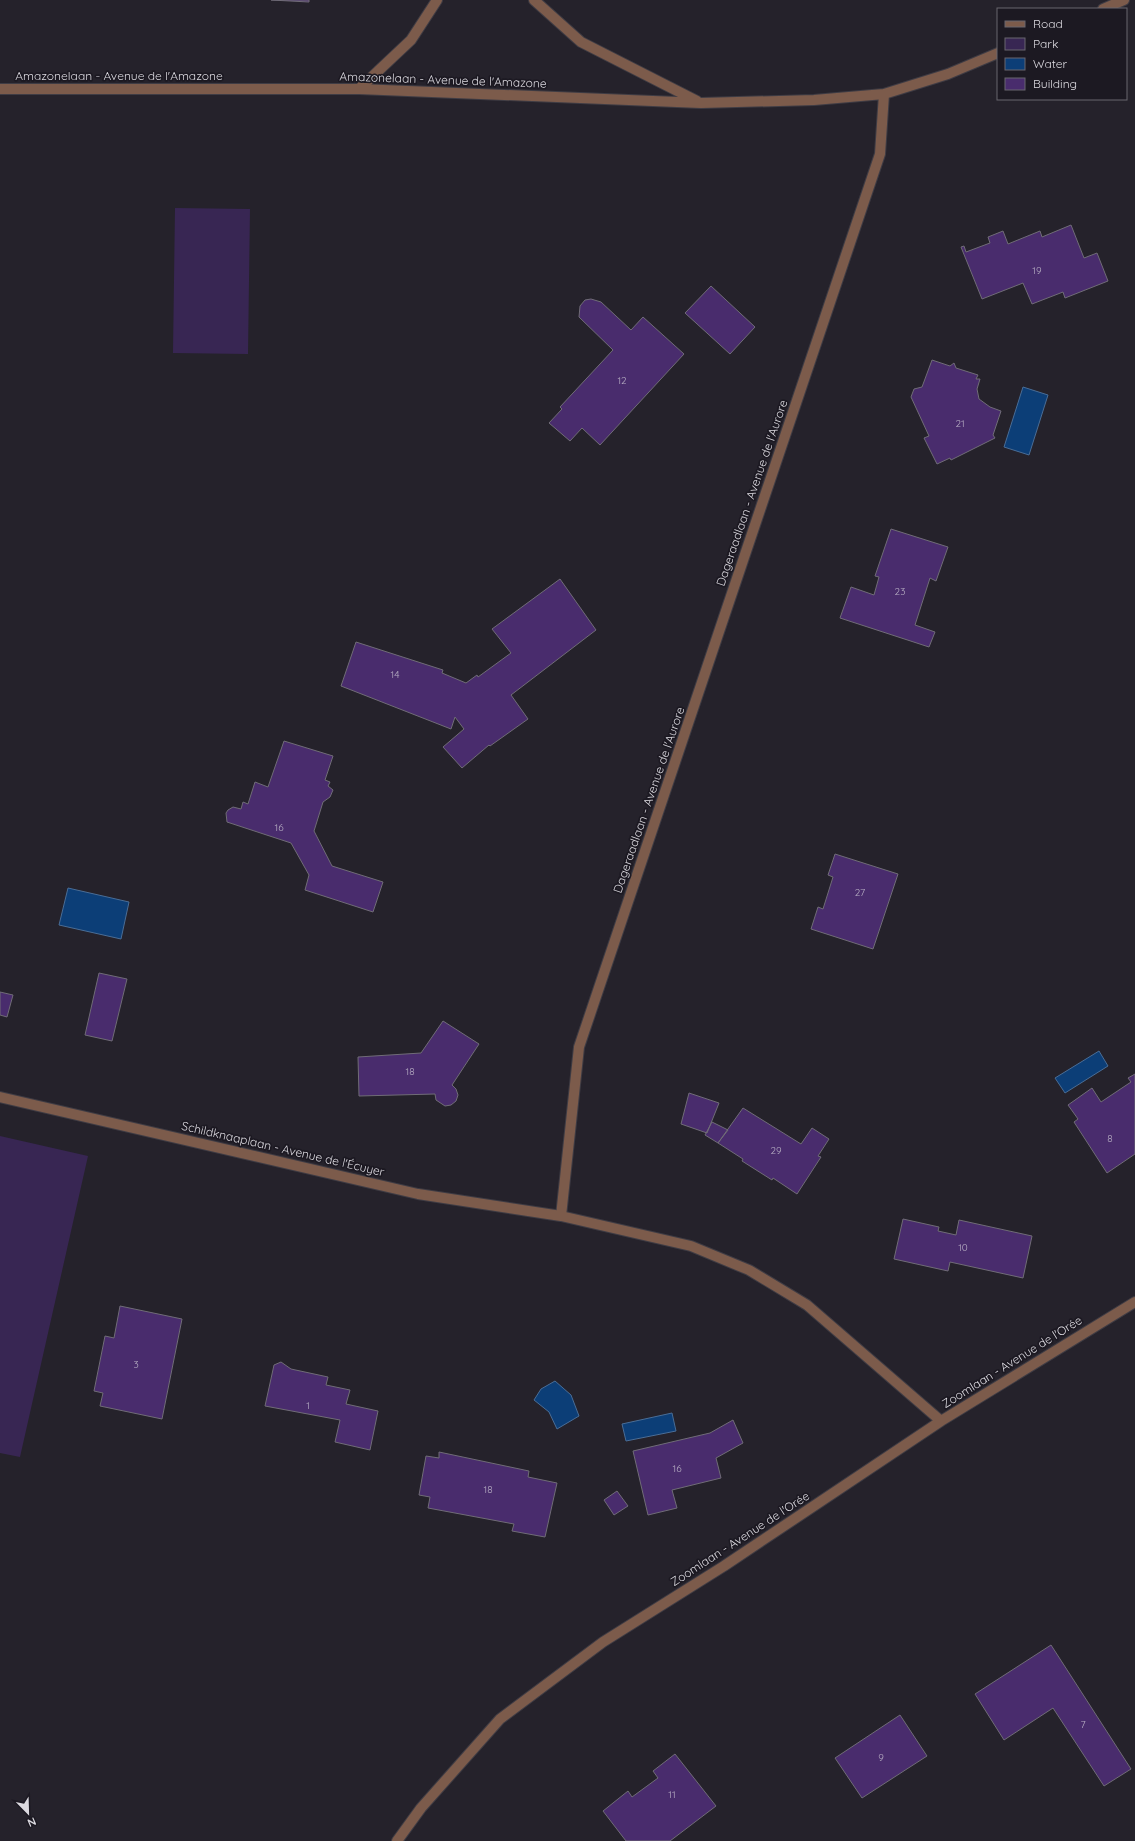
<svg xmlns="http://www.w3.org/2000/svg" width="1135" height="1841" font-family="Quicksand,sans-serif">
<style>
.green{fill:#382653}
.water{fill:#0c3e77;stroke:#4a6d96}
.building{fill:#492c6d;stroke:#706c77}
.lines{fill:none;stroke-linecap:round;stroke-linejoin:round}
.minor-casing{stroke:#3f3c44;stroke-width:12}
.minor{stroke:#7c5b4b;stroke-width:10}
.labels{text-anchor:middle;stroke-width:3.5;stroke-linejoin:round;paint-order:stroke}
.number-label{font-size:10px;fill:#b7aec3}
.street-label{font-size:12px;fill:#dcdae0;stroke:#1c1922}
</style>
<rect width="100%" height="100%" fill="#25222b"/>
<path class="green" d="M175,208l75,1 -2,145 -75,-1z
M0,1136l88,20 -68,301 -20,-4z"/>
<path class="water" d="M1023,387l25,8 -19,60 -25,-8z
M68,888l61,14 -8,37 -62,-14z
M1099,1051l9,15 -43,27 -10,-15z
M555,1381l16,14 8,21 -22,13 -8,-17 -15,-12 7,-11z
M672,1413l4,18 -50,10 -4,-17z"/>
<path class="building" d="M271,0h38v2z
M1071,225l13,33 13,-5 11,28 -43,17 -2,-6 -31,12 -9,-21 -41,16 -21,-52 3,-1 2,6 24,-9 -2,-6 15,-6 5,13 32,-13 2,6z
M711,286l44,41 -25,27 -45,-41z
M591,299l10,3 30,28 12,-13 41,37 -84,91 -18,-17 -12,13 -21,-18 13,-14 -2,-2 53,-57 -34,-33 1,-11 5,-6z
M932,360l18,6 4,-3 2,5 22,7 -2,4h4l-3,10 2,10 11,8 11,4 -8,24 2,3 -44,22 -1,-2 -13,6 -13,-26 5,-2 -18,-39 3,-8 8,-2z
M891,529l57,18 -12,34 -6,-3 -15,47 20,7 -6,15 -89,-29 11,-31 23,8 5,-18 -4,-1z
M560,579l36,51 -85,65 17,24 -38,27 -1,-1 -27,23 -19,-21 21,-18 -9,-12 -4,12 -110,-43 15,-44 87,28 -1,3 24,10 11,-8 1,2 33,-24 -19,-24z
M284,741l49,15 -8,24 5,2 -2,4 5,4 -3,7 -7,5 -9,29 18,35 51,16 -10,30 -68,-22 4,-15 -18,-32 -64,-21 -1,-9 2,-3 5,-3 8,2 2,-7 5,2 7,-22 13,5z
M835,854l63,20 -25,75 -62,-20 7,-22 5,2 10,-32 -5,-2z
M99,973l28,6 -15,62 -27,-6z
M0,992l13,3 -6,22 -7,-2z
M443,1021l36,23 -27,41 4,4 2,6 -2,6 -5,4 -6,1 -9,-6 -1,-6 -76,2 -1,-39 63,-4z
M1135,1074v80l-28,19 -33,-51 4,-3 -10,-14 24,-17 9,14 30,-20 -3,-4z
M689,1093l30,10 -12,30 -26,-9z
M743,1108l58,36 11,-16 17,11 -11,17 3,1 -24,37 -24,-16 -1,2 -30,-19 1,-2 -25,-16z
M712,1122l16,8 -10,13 -13,-8z
M903,1219l36,8 -1,4 18,4 3,-15 73,16 -9,42 -73,-16 -2,9 -54,-12z
M120,1306l62,13 -20,100 -62,-13 3,-13 -9,-2 11,-55 9,2z
M281,1362l10,7 37,8 -2,8 24,5 -4,14 32,7 -8,39 -35,-8 5,-22 -75,-14 9,-41z
M733,1420l10,23 -27,15 5,20 -49,12 5,18 -29,7 -15,-64 77,-18z
M439,1452l90,19 -1,6 29,6 -12,54 -33,-6 2,-7 -86,-16 2,-11 -11,-2 7,-39 13,2z
M617,1491l11,15 -14,9 -10,-15z
M1051,1645l80,124 -27,17 -51,-78 -49,32 -29,-46z
M900,1715l27,41 -65,42 -27,-40z
M675,1754l41,52 -46,35h-44l-23,-30 25,-20 4,6 26,-19 -5,-7z"/>
<g class="lines">
<g class="minor-casing">
<path id="minor" d="M534,0l47,42 116,59
M1103,9l21,-9
M0,89h359l342,14 113,-3 70,-6
M359,89l52,-49 26,-40
M0,1097l418,97 143,22
M941,1421l-134,-116 -58,-35 -58,-24 -130,-30 18,-169 301,-893 4,-60 64,-20 50,-21
M397,1841l24,-33 79,-89 103,-77 121,-76 217,-145 194,-119"/>
</g>
<use href="#minor" class="minor"/>
</g>
<g class="labels">
<g class="number-label">
<text x="1037" y="274">19</text>
<text x="622" y="384">12</text>
<text x="960" y="427">21</text>
<text x="900" y="595">23</text>
<text x="395" y="678">14</text>
<text x="279" y="831">16</text>
<text x="860" y="896">27</text>
<text x="410" y="1075">18</text>
<text x="1110" y="1142">8</text>
<text x="776" y="1154">29</text>
<text x="963" y="1251">10</text>
<text x="136" y="1368">3</text>
<text x="308" y="1409">1</text>
<text x="677" y="1472">16</text>
<text x="488" y="1493">18</text>
<text x="1083" y="1728">7</text>
<text x="881" y="1761">9</text>
<text x="672" y="1798">11</text>
</g>
<g class="street-label">
<text x="119" y="80">Amazonelaan - Avenue de l'Amazone</text>
<text transform="translate(443 80) rotate(2)" y="4">Amazonelaan - Avenue de l'Amazone</text>
<text transform="translate(752 493) rotate(-71)" y="4">Dageraadlaan - Avenue de l'Aurore</text>
<text transform="translate(649 800) rotate(-71)" y="4">Dageraadlaan - Avenue de l'Aurore</text>
<text transform="translate(283 1149) rotate(13)" y="4">Schildknaaplaan - Avenue de l'Écuyer</text>
<text transform="translate(1012 1362) rotate(-32)" y="4">Zoomlaan - Avenue de l'Orée</text>
<text transform="translate(740 1539) rotate(-33)" y="4">Zoomlaan - Avenue de l'Orée</text>
</g>
</g>
<rect x="997" y="8" width="130" height="92" fill="#1c1922" stroke="#69666e"/>
<rect x="1005" y="21" width="20" height="6" fill="#7c5b4b" stroke="#69666e"/>
<text x="1033" y="28" font-size="12" fill="#dcdae0">Road</text>
<rect x="1005" y="38" width="20" height="12" fill="#382653" stroke="#69666e"/>
<text x="1033" y="48" font-size="12" fill="#dcdae0">Park</text>
<rect x="1005" y="58" width="20" height="12" fill="#0c3e77" stroke="#69666e"/>
<text x="1033" y="68" font-size="12" fill="#dcdae0">Water</text>
<rect x="1005" y="78" width="20" height="12" fill="#492c6d" stroke="#69666e"/>
<text x="1033" y="88" font-size="12" fill="#dcdae0">Building</text>
<g transform="translate(28 1813) rotate(157)" stroke="#1c1922" stroke-width="3" paint-order="stroke">
<path d="M0-3L7 15L0 10L-7 15Z" fill="#dcdae0"/>
<text y="-6" font-size="11" font-weight="bold" text-anchor="middle" fill="#dcdae0">N</text>
</g>
</svg>
